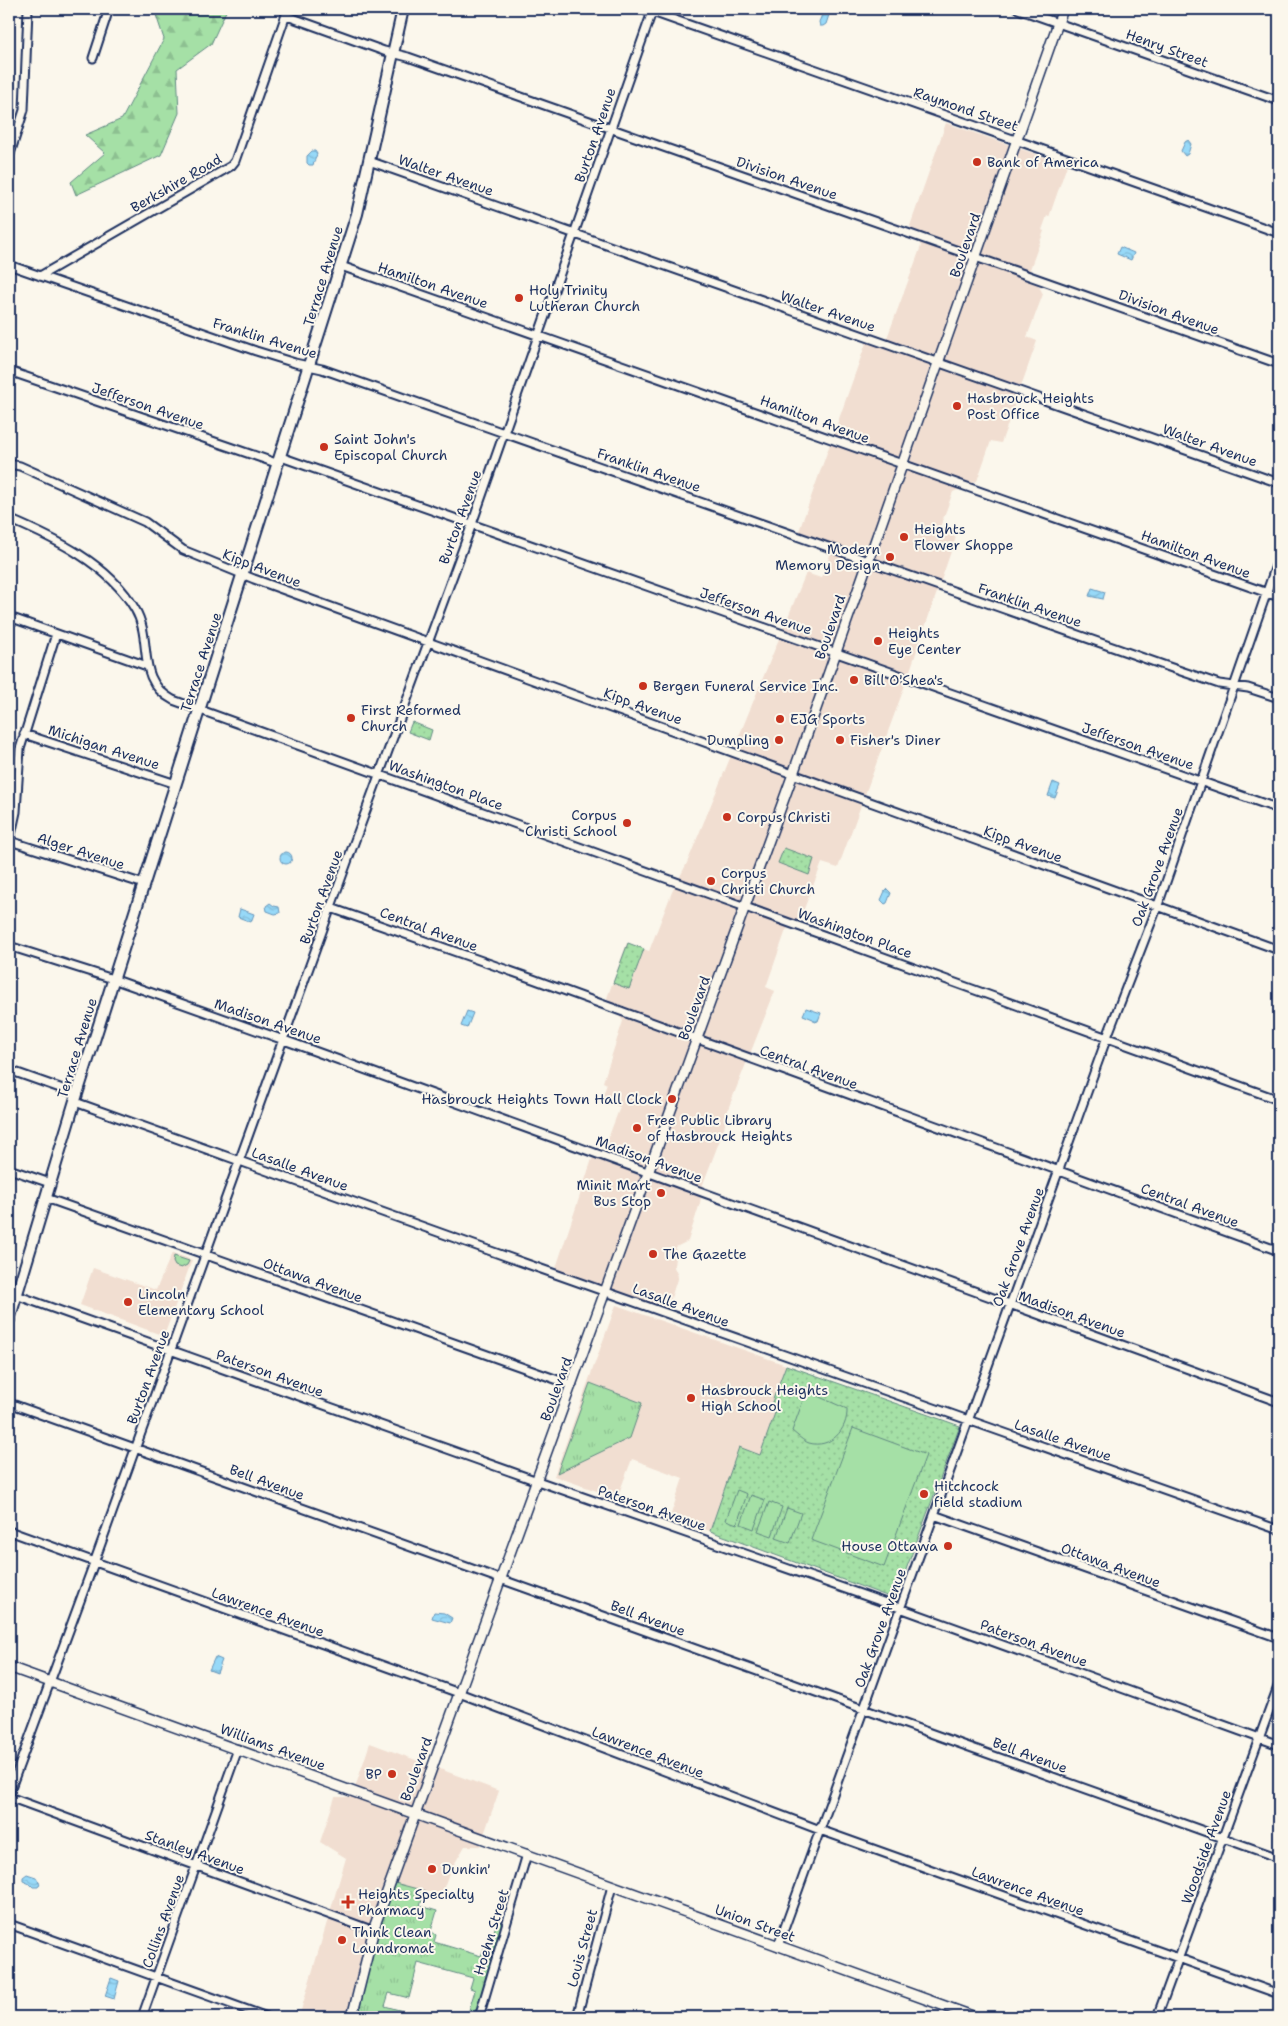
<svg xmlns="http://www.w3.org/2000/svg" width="1288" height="2026" font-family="'Shantell Sans',sans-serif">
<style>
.built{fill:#f1ded1}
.grass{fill:url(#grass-tufts);stroke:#608882}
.forest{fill:url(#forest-firs);stroke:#608882}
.park{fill:url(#park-dots);stroke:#608882}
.pitch{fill:#a5e0a6;stroke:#608882}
.water{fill:url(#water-waves);stroke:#6595ba}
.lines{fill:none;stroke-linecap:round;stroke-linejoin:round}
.minor-casing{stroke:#1b2f5e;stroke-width:11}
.tertiary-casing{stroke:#1b2f5e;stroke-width:12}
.secondary-casing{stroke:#1b2f5e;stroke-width:14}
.minor{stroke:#fbf7ec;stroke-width:7}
.tertiary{stroke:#fbf7ec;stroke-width:9}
.secondary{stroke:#fbf7ec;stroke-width:10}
.poi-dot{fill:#c8321e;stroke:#fbf7ec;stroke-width:2}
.labels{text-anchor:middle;stroke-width:4;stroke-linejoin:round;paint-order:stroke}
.street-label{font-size:14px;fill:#1b2f5e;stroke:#fbf7ec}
.poi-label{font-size:14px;fill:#1b2f5e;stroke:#fbf7ec;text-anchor:start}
</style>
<defs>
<pattern id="grass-tufts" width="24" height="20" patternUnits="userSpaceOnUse" patternTransform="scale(1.25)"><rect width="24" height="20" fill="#a5e0a6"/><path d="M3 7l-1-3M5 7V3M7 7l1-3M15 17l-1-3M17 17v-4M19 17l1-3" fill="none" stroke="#8dc091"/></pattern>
<pattern id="forest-firs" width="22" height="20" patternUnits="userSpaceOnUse" patternTransform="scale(1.25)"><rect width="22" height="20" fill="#a5e0a6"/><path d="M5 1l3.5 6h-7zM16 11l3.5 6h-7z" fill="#8dc091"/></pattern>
<pattern id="park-dots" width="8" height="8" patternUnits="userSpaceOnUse" patternTransform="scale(1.25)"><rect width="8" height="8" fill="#a5e0a6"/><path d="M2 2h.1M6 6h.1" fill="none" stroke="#8dc091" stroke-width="1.8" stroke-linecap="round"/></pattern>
<pattern id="water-waves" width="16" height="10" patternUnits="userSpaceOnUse" patternTransform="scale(1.25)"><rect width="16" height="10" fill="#97d9f8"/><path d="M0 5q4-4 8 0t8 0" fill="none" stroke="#82bbd7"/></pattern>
</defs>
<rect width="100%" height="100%" fill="#fbf7ec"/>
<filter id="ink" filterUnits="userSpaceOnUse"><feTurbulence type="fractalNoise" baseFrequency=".02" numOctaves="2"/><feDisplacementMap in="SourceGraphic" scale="10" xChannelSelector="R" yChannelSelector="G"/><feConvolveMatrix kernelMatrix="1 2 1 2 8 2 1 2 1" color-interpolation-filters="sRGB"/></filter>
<g filter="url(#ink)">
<path class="built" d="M946,123l121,42 -18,52 -2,-1 -5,14 2,1 -14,38 13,25 -16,43 10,4 -36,102 -10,-2 -14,40 -24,11 -14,38 17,7 -52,151 -66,180 -16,-5 -22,56 -14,11 -20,57 9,4 -47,118 -4,20 -21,55 -3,19 -12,38 -12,6 -2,20 4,9 -12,38 -112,-40 38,-115 12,-10 16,-42 -19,-7 6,-16 -4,-2 20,-61 -16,-23 20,-55 22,8 23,-59 15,-29 119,-290 15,5 9,-23 -31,-24 67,-188 21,-5 29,-78 5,-14 -11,-20z
M172,1253l20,7 -28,76 -84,-31 13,-37 63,22z
M616,1305l170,60 -17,45 7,3 -16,42 -21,-7 -29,83 -40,-14 13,-39 -51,-19 -15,39 -63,-22z
M370,1743l129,48 -19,55h-15l-16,27 -7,20 -35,-3 -63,127h-45l47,-159 -26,-16 15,-45h17z"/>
<path class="grass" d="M590,1383l52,20 -12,35 -73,35z
M391,1882l34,9 -5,15 17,5 -6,20 5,4 -2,7 47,14 4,-10 5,1 7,-27 9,3 -27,94h-12l8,-27 -5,-2 3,-10 -55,-15 -9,35 -20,-5 -4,13 28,8v3h-60z"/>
<path class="forest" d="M156,9h71l-16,35 -34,25 2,44 -18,42 -85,40 -5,-13 34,-29 -20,-18 37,-16 42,-80 -9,-27z"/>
<path class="park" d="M412,722l20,8 -3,10 -21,-8z
M784,848l30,11 -5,16 -31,-12z
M628,943l16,6 -15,40 -16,-6z
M786,1365l174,61 -65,173 -185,-68 29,-84 21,8 15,-42 -6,-3z"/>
<path class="pitch" d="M174,1256l15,5 -2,4 -6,3 -6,-2 -2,-4z
M808,1387l5,2 2,6 32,14c1,21 -17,40 -38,34 -6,-2 -12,-8 -17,-12l12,-33 -3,-2 2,-7z
M853,1428l73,27 -42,112 -73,-27z
M737,1490l10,4 -10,30 -11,-4z
M751,1495l14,5 -11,29 -13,-5z
M769,1502l13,5 -10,29 -14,-5z
M787,1508l14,5 -11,30 -14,-5z"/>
<path class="water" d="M825,11l4,4 -3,9 -3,2h-3l-1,-4 4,-10z
M1188,140l3,4 -3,10 -3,2 -4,-5 4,-9z
M312,151h3l2,3 -4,11h-4l-2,-2v-7z
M1120,247l14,6 -3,7 -14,-6z
M1092,588l13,4 -2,7 -14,-3z
M1053,782l7,3 -5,13 -7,-2z
M280 858a6 6 0 1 1 12 0a6 6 0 1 1-12 0Z
M887,889l4,4 -4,10 -2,1 -4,-4 4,-9z
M270,903l4,3 5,1 1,6 -5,1 -8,-3 -1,-5z
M240,909l14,5 -3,8 -13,-5z
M806,1008l15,5 -3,8 -3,1 -2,-3 -10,-4z
M467,1011l6,2 -6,15 -6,-2z
M434,1612l10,1 8,5 -2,5 -18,-5z
M215,1657l7,3 -5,13 -8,-3z
M27,1874l9,3 4,7 -2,3h-5l-3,-3 -7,-3v-4z
M111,1978l8,3 -5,18 -9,-3z"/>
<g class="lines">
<g class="minor-casing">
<path id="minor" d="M644,9l635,224
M1018,9l261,92
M287,16l97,35 24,6 871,307
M93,58l16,-49
M9,157l15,-47 4,-101
M369,161l910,322
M9,265l247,86 39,12 27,6 847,298 50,17 29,4 31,10
M341,266l938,331
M40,276l191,-110 4,-5 53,-152
M9,371l270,93
M281,457l998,352
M9,464l11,2 125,56 38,28 71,29 1025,371
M9,519c45,19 100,45 126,90 19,32 -1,70 38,91l1106,400
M15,619l132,47
M24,734l152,50
M10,841l134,43
M9,844l7,-32 4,-63 36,-115
M331,908l202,71 746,272
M9,946l104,33 182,65 984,358
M9,1070l68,24
M75,1102l455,163 749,265
M9,1169l41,14
M46,1198l526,187
M16,1295l510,182 374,131 379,137
M9,1403l1270,455
M934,1515l345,123
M9,1531l450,162 361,137 459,164
M9,1793l85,-230 260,-720 118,-319 181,-515
M9,1797l365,134
M9,1924l258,93
M778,1946l329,-909 51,-132 121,-348
M142,2017l96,-268
M479,2017l48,-163
M577,2017l35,-131
M1157,2017l122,-333"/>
</g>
<g class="tertiary-casing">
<path id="tertiary" d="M9,1667l966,350
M352,2017l23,-92 418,-1151 270,-765"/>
</g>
<g class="secondary-casing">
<path id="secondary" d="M9,1320l68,-226 280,-880 46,-205"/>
</g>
<use href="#minor" class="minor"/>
<use href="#tertiary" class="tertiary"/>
<use href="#secondary" class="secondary"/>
</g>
</g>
<g class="poi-dot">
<circle cx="977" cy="162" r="5"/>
<circle cx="519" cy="298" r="5"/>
<circle cx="957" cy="406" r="5"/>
<circle cx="324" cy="447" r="5"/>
<circle cx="904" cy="537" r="5"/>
<circle cx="890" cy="557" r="5"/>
<circle cx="878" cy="641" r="5"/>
<circle cx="854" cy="680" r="5"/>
<circle cx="643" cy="686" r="5"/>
<circle cx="351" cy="718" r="5"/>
<circle cx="780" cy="719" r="5"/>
<circle cx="779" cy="740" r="5"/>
<circle cx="840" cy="740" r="5"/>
<circle cx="727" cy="817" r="5"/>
<circle cx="627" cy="823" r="5"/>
<circle cx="711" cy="881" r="5"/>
<circle cx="672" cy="1099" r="5"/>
<circle cx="637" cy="1128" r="5"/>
<circle cx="661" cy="1193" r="5"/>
<circle cx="653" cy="1254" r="5"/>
<circle cx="128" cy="1302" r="5"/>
<circle cx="691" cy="1398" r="5"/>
<circle cx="924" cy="1494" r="5"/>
<circle cx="948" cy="1546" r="5"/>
<circle cx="392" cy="1774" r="5"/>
<circle cx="432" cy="1869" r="5"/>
<path d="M345.5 1894.5h5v5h5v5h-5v5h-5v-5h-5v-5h5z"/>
<circle cx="342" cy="1940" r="5"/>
</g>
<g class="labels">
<g class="street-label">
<text transform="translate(1167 48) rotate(20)" y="5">Henry Street</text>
<text transform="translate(966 109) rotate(19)" y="5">Raymond Street</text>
<text transform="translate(595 135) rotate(-71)" y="5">Burton Avenue</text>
<text transform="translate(446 175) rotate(19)" y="5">Walter Avenue</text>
<text transform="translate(787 178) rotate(19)" y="5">Division Avenue</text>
<text transform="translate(176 183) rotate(-30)" y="5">Berkshire Road</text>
<text transform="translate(965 245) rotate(-71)" y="5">Boulevard</text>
<text transform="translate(323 276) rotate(-73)" y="5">Terrace Avenue</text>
<text transform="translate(433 285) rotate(19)" y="5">Hamilton Avenue</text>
<text transform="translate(828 311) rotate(19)" y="5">Walter Avenue</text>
<text transform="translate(1169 312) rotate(20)" y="5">Division Avenue</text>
<text transform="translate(265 338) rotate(17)" y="5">Franklin Avenue</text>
<text transform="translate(148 406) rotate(19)" y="5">Jefferson Avenue</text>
<text transform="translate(815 419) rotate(20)" y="5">Hamilton Avenue</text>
<text transform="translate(1210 445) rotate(20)" y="5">Walter Avenue</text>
<text transform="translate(649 470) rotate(19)" y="5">Franklin Avenue</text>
<text transform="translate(460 517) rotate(-70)" y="5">Burton Avenue</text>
<text transform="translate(1196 554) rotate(20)" y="5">Hamilton Avenue</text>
<text transform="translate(262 568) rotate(21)" y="5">Kipp Avenue</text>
<text transform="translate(1030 605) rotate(19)" y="5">Franklin Avenue</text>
<text transform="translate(756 611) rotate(19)" y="5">Jefferson Avenue</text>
<text transform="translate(830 627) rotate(-71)" y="5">Boulevard</text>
<text transform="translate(201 662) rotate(-72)" y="5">Terrace Avenue</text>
<text transform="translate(643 706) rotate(20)" y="5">Kipp Avenue</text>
<text transform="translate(1138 746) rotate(19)" y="5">Jefferson Avenue</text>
<text transform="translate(104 747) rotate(18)" y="5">Michigan Avenue</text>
<text transform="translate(446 785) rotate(20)" y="5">Washington Place</text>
<text transform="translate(1023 844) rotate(20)" y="5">Kipp Avenue</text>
<text transform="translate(81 851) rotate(18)" y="5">Alger Avenue</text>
<text transform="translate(1157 867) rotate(-70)" y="5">Oak Grove Avenue</text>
<text transform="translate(321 897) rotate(-70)" y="5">Burton Avenue</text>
<text transform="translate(429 929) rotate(20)" y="5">Central Avenue</text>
<text transform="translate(855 933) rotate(20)" y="5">Washington Place</text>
<text transform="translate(694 1008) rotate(-70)" y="5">Boulevard</text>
<text transform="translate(268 1021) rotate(19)" y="5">Madison Avenue</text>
<text transform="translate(77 1048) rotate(-73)" y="5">Terrace Avenue</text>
<text transform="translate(809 1067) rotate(20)" y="5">Central Avenue</text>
<text transform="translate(649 1159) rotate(20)" y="5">Madison Avenue</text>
<text transform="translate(300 1169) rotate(20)" y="5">Lasalle Avenue</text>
<text transform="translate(1190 1205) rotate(20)" y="5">Central Avenue</text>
<text transform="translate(1018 1247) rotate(-70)" y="5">Oak Grove Avenue</text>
<text transform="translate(313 1280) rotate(20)" y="5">Ottawa Avenue</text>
<text transform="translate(681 1305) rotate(20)" y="5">Lasalle Avenue</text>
<text transform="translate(1072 1314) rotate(20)" y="5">Madison Avenue</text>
<text transform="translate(270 1373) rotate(20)" y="5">Paterson Avenue</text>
<text transform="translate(148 1377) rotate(-70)" y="5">Burton Avenue</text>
<text transform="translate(556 1389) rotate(-70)" y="5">Boulevard</text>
<text transform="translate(1063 1440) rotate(19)" y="5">Lasalle Avenue</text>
<text transform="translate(267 1482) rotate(20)" y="5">Bell Avenue</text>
<text transform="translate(652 1508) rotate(19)" y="5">Paterson Avenue</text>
<text transform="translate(1111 1565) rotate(20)" y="5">Ottawa Avenue</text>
<text transform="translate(268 1612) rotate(20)" y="5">Lawrence Avenue</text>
<text transform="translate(648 1618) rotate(20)" y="5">Bell Avenue</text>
<text transform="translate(880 1628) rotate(-70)" y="5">Oak Grove Avenue</text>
<text transform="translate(1034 1643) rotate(20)" y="5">Paterson Avenue</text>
<text transform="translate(273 1747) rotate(20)" y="5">Williams Avenue</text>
<text transform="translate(648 1752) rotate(21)" y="5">Lawrence Avenue</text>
<text transform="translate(1030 1755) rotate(20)" y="5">Bell Avenue</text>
<text transform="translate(416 1769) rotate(-70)" y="5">Boulevard</text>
<text transform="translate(1206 1847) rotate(-70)" y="5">Woodside Avenue</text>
<text transform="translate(195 1852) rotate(20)" y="5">Stanley Avenue</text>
<text transform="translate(1028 1891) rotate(20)" y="5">Lawrence Avenue</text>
<text transform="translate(163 1921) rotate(-70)" y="5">Collins Avenue</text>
<text transform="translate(755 1923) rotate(20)" y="5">Union Street</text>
<text transform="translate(491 1932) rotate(-73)" y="5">Hoehn Street</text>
<text transform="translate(582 1948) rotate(-75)" y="5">Louis Street</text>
</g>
<g class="poi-label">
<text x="987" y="167">Bank of America</text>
<text x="529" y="295">Holy Trinity<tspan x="529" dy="16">Lutheran Church</tspan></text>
<text x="967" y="403">Hasbrouck Heights<tspan x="967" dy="16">Post Office</tspan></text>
<text x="334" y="444">Saint John's<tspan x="334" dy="16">Episcopal Church</tspan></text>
<text x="914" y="534">Heights<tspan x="914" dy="16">Flower Shoppe</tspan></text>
<text x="880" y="554" text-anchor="end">Modern<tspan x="880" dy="16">Memory Design</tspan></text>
<text x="888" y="638">Heights<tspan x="888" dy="16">Eye Center</tspan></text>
<text x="864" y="685">Bill O'Shea's</text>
<text x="653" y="691">Bergen Funeral Service Inc.</text>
<text x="361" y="715">First Reformed<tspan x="361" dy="16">Church</tspan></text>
<text x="790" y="724">EJG Sports</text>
<text x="769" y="745" text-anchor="end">Dumpling</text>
<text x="850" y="745">Fisher's Diner</text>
<text x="617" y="820" text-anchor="end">Corpus<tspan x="617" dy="16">Christi School</tspan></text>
<text x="737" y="822">Corpus Christi</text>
<text x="721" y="878">Corpus<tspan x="721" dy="16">Christi Church</tspan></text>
<text x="662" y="1104" text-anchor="end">Hasbrouck Heights Town Hall Clock</text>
<text x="647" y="1125">Free Public Library<tspan x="647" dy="16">of Hasbrouck Heights</tspan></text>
<text x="651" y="1190" text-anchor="end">Minit Mart<tspan x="651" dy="16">Bus Stop</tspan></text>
<text x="663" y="1259">The Gazette</text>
<text x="138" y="1299">Lincoln<tspan x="138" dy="16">Elementary School</tspan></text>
<text x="701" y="1395">Hasbrouck Heights<tspan x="701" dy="16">High School</tspan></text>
<text x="934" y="1491">Hitchcock<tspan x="934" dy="16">field stadium</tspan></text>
<text x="938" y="1551" text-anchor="end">House Ottawa</text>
<text x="382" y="1779" text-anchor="end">BP</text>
<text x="442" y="1874">Dunkin'</text>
<text x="358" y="1899">Heights Specialty<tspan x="358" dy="16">Pharmacy</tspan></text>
<text x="352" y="1937">Think Clean<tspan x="352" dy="16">Laundromat</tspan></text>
</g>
</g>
<rect width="1288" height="2026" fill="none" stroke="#fbf7ec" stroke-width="30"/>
<rect x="15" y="15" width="1258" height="1996" fill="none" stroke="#1b2f5e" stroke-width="2" filter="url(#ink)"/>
</svg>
